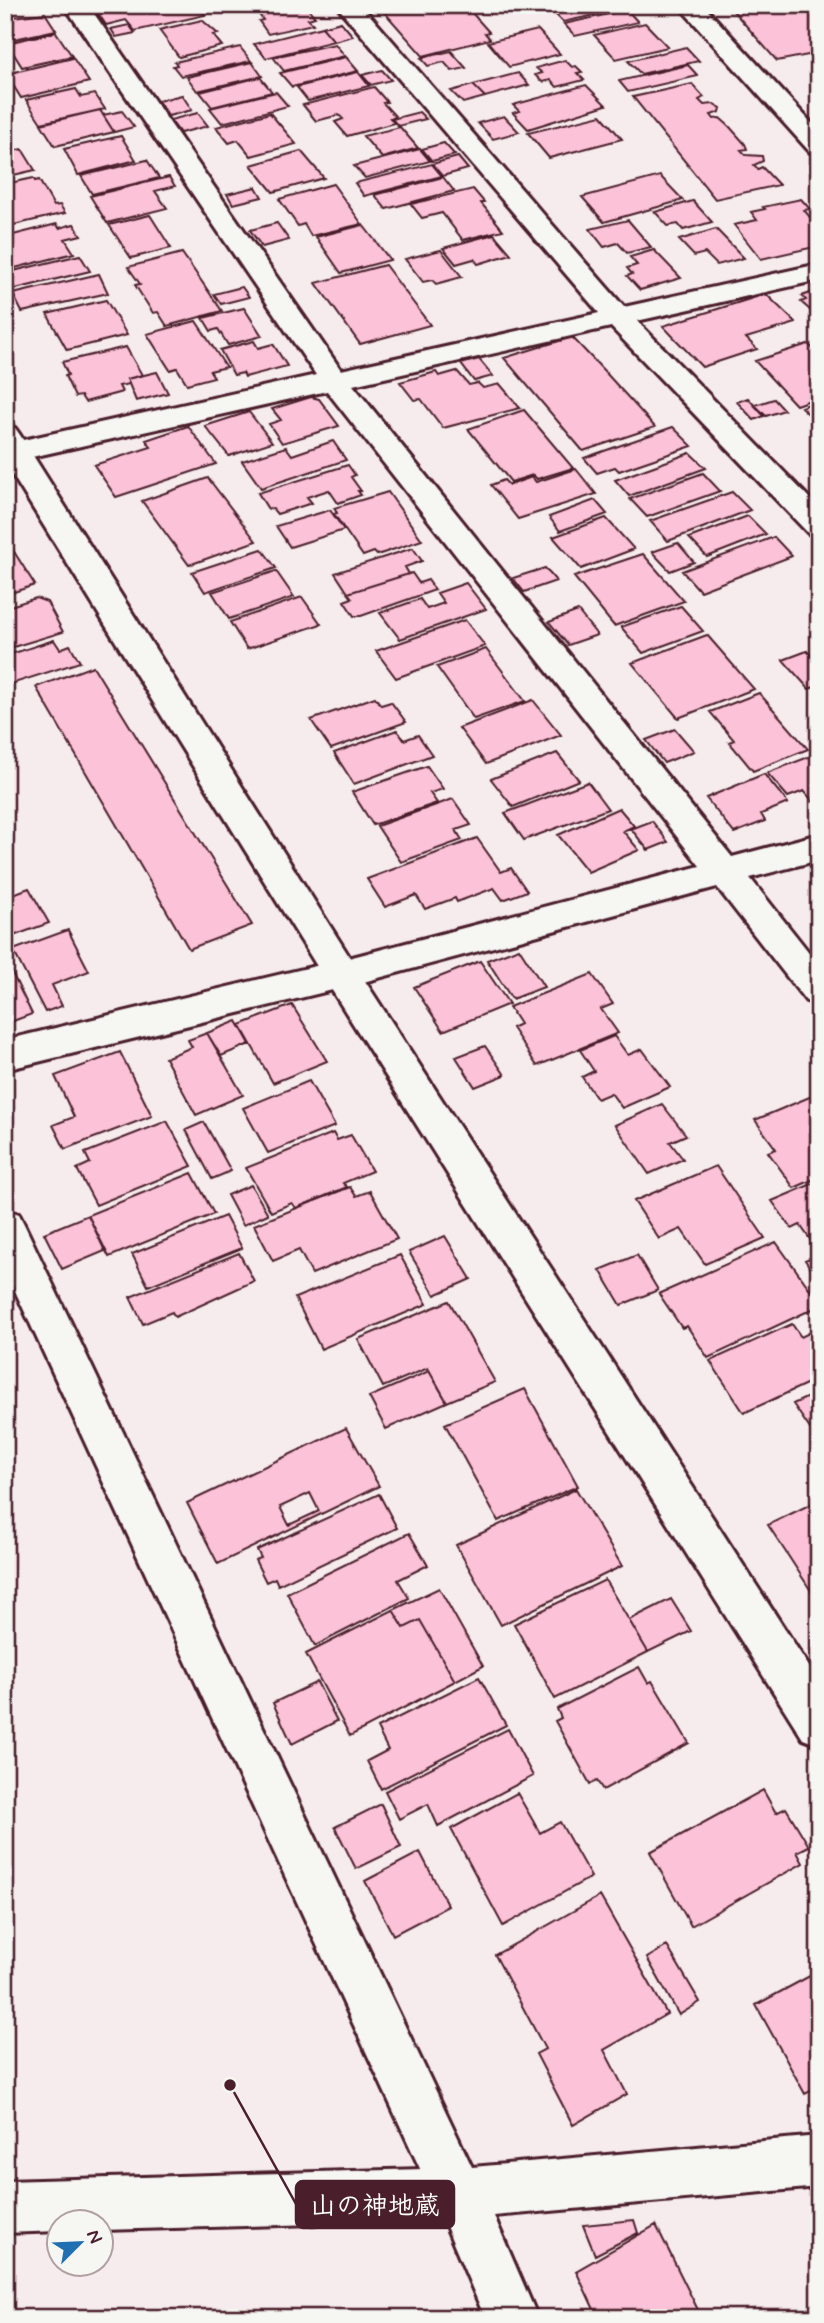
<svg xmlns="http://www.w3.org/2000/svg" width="824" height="2323" font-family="Mynerve,'Klee One',sans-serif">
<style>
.building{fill:#fbc2d8;stroke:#4a1f2b;stroke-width:2;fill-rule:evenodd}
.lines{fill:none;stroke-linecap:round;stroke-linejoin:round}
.street-casing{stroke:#4a1f2b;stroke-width:6}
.secondary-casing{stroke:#4a1f2b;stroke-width:6}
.street{fill:#f6f6f2;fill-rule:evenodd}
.secondary{fill:#f6f6f2;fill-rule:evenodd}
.leader{fill:none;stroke:#4a1f2b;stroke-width:2.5}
.callout-dot{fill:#4a1f2b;stroke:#f6f6f2;stroke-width:2.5}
.callout{fill:#4a1f2b;stroke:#4a1f2b;stroke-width:2.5}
.callout-label{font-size:26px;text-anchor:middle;font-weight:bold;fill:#fff}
</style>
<rect width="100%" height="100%" fill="#f7eced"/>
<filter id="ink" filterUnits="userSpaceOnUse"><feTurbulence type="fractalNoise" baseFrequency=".0143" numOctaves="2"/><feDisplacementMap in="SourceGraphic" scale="14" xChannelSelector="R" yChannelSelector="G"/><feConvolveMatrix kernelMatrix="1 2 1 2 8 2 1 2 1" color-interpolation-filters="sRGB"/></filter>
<g filter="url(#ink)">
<path class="building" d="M130,5h48l4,5 16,-3 7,8 -70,16 -9,-11 -20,5 -8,-12z
M252,5h53l10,12 -7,2 5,5 -45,10 -9,-13 4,-1z
M378,5h87l24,27 -4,1 5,6 -67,17z
M578,5h52l2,2 -69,15 -11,-11z
M728,5h80l11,12v19l-3,1 3,16 -42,8z
M627,10l11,12 -63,14 -11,-12z
M45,13l11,17 -51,11v-23z
M202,20l16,14 -5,1 9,11 -43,11 -20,-27z
M341,22l12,14 -19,5 -12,-14z
M645,23l23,24 -52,12 -22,-24z
M129,25l6,8 -19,4 -5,-8z
M322,27l12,14 -68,17 -12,-14z
M538,30l22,24 -51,13 -21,-25z
M56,32l16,24 -50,11 -15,-24z
M335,44l10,12 -61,15 -11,-14z
M240,47l11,14 -70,15 -8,-10 4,-1 -2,-3z
M686,47l13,14 -58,13 -13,-13z
M451,51l15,17 -14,3 -8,-9 -16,4 -7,-8z
M346,57l12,14 -66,16 -12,-14z
M73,58l16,24 -68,16 -15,-24z
M565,60l7,7 4,-1 6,6 -5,1 7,7 -27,7 -6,-7 -9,2 -7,-7 7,-2 -6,-5z
M252,62l10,14 -65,15 -10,-14z
M688,65l10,11 -70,16 -9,-11z
M382,70l9,10 -20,5 -9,-10z
M358,72l11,14 -61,15 -11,-14z
M518,73l11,12 -44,12 -12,-12z
M260,77l12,15 -60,15 -12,-15z
M692,84l12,13 -5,3 5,5 10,-1 7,4 -1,4 -9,3 3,4 6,-1 9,8 16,18 2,5 -6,1 5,5 16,1 1,5 -9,4 4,4 4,-2 17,18 -64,14 -82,-102z
M473,85l12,12 -22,6 -12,-12z
M586,85l20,20 -78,24 -15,-16 6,-2 -6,-6z
M374,87l13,15 -4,1 13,14 -6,1 4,5 -47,13 -12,-14 8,-3 -4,-4 -23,6 -13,-16z
M76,89l5,8 14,-3 10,15 -64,14 -15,-23z
M276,92l12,14 -66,17 -12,-15z
M182,95l10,15 -24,6 -10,-15z
M100,110l14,22 -59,14 -14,-22z
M122,111l12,16 -20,5 -11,-17z
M419,112l7,7 -28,7 -6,-7z
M198,113l10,13 -28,7 -10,-13z
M270,113l26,31 -45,12 -13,-16 -9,3 -13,-16z
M601,115l21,24 -73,19 -21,-25z
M504,116l15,16 -26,7 -15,-16z
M400,127l18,21 -36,10 -19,-22z
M121,136l15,24 -58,15 -14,-26z
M444,143l11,12 -23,6 -10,-12z
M22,149l13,21 -30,7v-25z
M420,149l10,12 -65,17 -11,-12z
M301,151l23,27 -51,14 -22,-27z
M458,157l10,12 -26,7 -10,-12z
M147,160l12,18 -67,16 -11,-18z
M432,164l10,12 -78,20 -9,-13z
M660,176l23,24 -79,22 -22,-25z
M169,177l6,9 -20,5 12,17 -60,15 -17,-27z
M443,177l11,14 -68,18 -11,-14z
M33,178l2,3 4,-1 15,26 6,-1 5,8 -60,14v-43z
M333,184l29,40 -51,12 -7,-12 -6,2 -19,-27z
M256,187l6,10 -29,7 -6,-10z
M473,189l11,13 -3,1 22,27 -40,10 -21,-27 -20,5 -11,-14z
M801,199l9,10 -6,1 15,18v18l-58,13 -27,-34 23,-5 -6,-8 14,-3 -2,-2z
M693,201l19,21 -29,8 -5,-6 -10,2 -13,-14z
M150,215l21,33 -40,10 -22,-33z
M628,220l23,27 -24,6 -9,-10 -14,4 -14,-18z
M277,223l12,17 -27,7 -12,-17z
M57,224l2,4 15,-4 7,11 -16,4 9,14 -67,17 -2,-33z
M363,225l27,35 -49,13 -25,-36z
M716,229l28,29 -27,7 -12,-12 -11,3 -15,-16z
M494,234l17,20 -33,10 -4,-5 -18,5 -13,-16z
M441,250l21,27 -26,7 -4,-4 -9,2 -18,-23z
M654,250l27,28 -41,12 -13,-14 5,-2 -5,-6 10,-3 -7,-8z
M182,253l40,58 -55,15 -9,-14 -5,1 -18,-28 5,-1 -12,-17z
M80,255l10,16 -79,19 -6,-11v-6z
M385,265l45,60 -70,19 -44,-61z
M99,274l9,19 -86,19 -9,-18z
M242,287l7,10 -28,7 -7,-10z
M819,290v28l-18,-16 5,-2 -4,-4z
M766,294l30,29 -50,15 11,11 -55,18 -39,-41z
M106,300l21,35 -60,15 -20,-36z
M244,308l18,28 -34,9 -10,-16 -7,2 -8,-13z
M196,321l30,46 -16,4 4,6 -27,7 -10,-16 -7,2 -23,-36z
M572,337l34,36 49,54 -72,24 -79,-93z
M254,341l4,7 15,-4 14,22 -42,11 -2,-4 -9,2 -14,-25z
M808,344l11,10v43l-23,8 -41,-44z
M126,347l16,28 -15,4 2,5 -10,2 3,6 -37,10 -4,-6 -6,1 -10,-21 3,-1 -6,-13z
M479,359l14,17 -19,5 -13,-17z
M457,371l12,14 9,-2 5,5 17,-4 20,24 -77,20 -22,-29 -7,1 -14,-18 36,-10 3,4z
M157,372l11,21 -32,8 -9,-22z
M311,397l8,2 20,27 -57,17 -13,-19 12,-4 -9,-11z
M748,398l16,18 -10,4 -17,-18z
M774,399l10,11 -18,6 -11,-11z
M819,400v24l-18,-17z
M524,410l49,58 -36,11 -4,-4 -22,7 -43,-53z
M249,412l23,30 -43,14 -24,-30z
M188,426l28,38 -100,33 -22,-32 57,-18 -5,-7z
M673,427l19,19 -73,25 -4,-4 -18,6 -13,-15z
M333,441l13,19 -85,28 -19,-27 44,-14 6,8z
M690,453l16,15 -77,28 -14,-16z
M348,465l7,10 -4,2 10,14h-3l3,4 -23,8 -9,-13 -22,7 5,6 -35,11 -5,-6 -4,1 -10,-16z
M576,469l20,25 -78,25 -27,-34 13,-5 5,5 23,-8 4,5z
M703,473l17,18 -73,26 -17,-18z
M208,478l48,63 -67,24 -47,-64z
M388,492l34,48 -45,15 -3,-3 -11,4 -29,-42 3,-1 -3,-5z
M732,492l18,18 -82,31 -18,-20z
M595,500l12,14 -47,17 -11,-14z
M330,510l14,20 -54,17 -14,-21z
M748,516l18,18 -59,23 -18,-19z
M606,518l28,31 -53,20 -28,-32z
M774,537l18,19 -92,35 -18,-20z
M678,543l16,19 -24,9 -18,-19z
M11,547l24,38 -30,10v-47z
M413,548l9,13 -17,6 4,7 -61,19 -13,-20z
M262,549l14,19 -71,24 -13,-20z
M643,554l41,47 -70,25 -40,-49z
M545,568l11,13 -32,11 -11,-14z
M276,571l18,26 -65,22 -17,-27z
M412,573l7,10 9,-3 7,10 -74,26h-7l-10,-15 8,-3 -4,-5z
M466,583l20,26 -86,30 -20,-26 40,-14 7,10 17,-6 -7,-10z
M302,597l19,27 -74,25 -17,-27z
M36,598l11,4 16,30 -50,15 -8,-16v-27l3,-1 2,3z
M681,606l22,25 -60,22 -22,-26z
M578,611l19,24 -29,10 -19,-23z
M465,620l20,26 -89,32 -20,-27z
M707,635l47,54 -76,29 -46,-55z
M54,640l6,9 10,-4 10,17 -75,24v-30z
M486,649l39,52 -51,18 -37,-52z
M807,651l12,12v22l-10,4 -26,-29z
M93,666l159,259 -63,24 -153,-262z
M759,693l49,56 -55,22 -24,-29 5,-2 -24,-28z
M375,697l6,8 10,-3 15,20 -75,27 -20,-29z
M533,700l28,35 -75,29 -27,-36z
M675,729l19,22 -30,12 -18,-23z
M397,730l7,10 14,-5 14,20 -78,29 -20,-31z
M557,753l22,27 -66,27 -22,-28z
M819,753l-1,54 -14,-16 -16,6 -21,-24z
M427,766l16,23 -13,4 7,10 -64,22 -21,-33z
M764,774l24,29 -27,11 4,7 -31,12 -28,-35z
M588,782l20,27 -84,31 -19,-27z
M453,799l18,26 -15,5 6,10 -61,22 -24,-36z
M619,808l15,18 -11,5 16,19 -51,22 -30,-37z
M652,821l16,21 -20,8 -17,-21z
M477,838l24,34 10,-4 16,23 -24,9 -9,-12 -37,14 -2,-4 -30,11 -9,-14 -31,12 -18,-28z
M29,888l20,35 -44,16v-42z
M68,930l21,41 -37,14 10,21 -17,6 -32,-62z
M519,948l25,39 -32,12 -25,-39z
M480,961l29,43 -66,27 -29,-44z
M11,971l21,43 -27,10v-52z
M592,974l21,30 -12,5 17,24 -81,33 -25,-38 8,-4 -11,-17z
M292,1005l35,56 -54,22 -33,-58z
M237,1021l13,23 -29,12 -14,-23z
M207,1033l36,62 -47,20 -31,-57 27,-11 -4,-7z
M614,1036l14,19 14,-6 28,38 -48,21 -11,-15 -14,6 -15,-22 12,-6 -14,-21z
M485,1046l20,29 -30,12 -19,-30z
M120,1052l32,64 -87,33 -12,-24 21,-8 -19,-41z
M309,1081l26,45 -67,27 -25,-45z
M819,1093v84l-25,11 -26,-36 8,-3 -21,-29z
M662,1104l24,31 -16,7 13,17 -34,15 -34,-49z
M167,1121l25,45 -96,39 -19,-36 13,-6 -5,-10z
M204,1122l27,49 -19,8 -26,-49z
M333,1133l4,7 14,-5 21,36 -29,12 4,4 -51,21 -4,-5 -21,9 -25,-44z
M716,1166l49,72 -60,26 -24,-35 -22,10 -25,-38z
M192,1173l22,41 -105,43 -21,-42z
M819,1181v62l-5,2 -14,-20 -8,4 -20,-28z
M251,1185l17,29 -25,11 -16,-30z
M350,1187l6,9 14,-5 27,48 -85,35 -13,-24 -26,11 -19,-36z
M88,1215l17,36 -43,18 -18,-36z
M225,1216l17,32 -94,38 -16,-32z
M445,1236l26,43 -36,16 -26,-43z
M776,1242l43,60v4l-111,52 -21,-32 -5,2 -23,-34z
M239,1253l15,28 -79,36 -3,-5 -29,12 -13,-27z
M819,1254v27l-14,-21z
M400,1255l27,49 -106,45 -26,-51z
M637,1255l21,35 -37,15 -21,-35z
M449,1301l46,81 -48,20 -19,-34 -45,19 -25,-48z
M792,1324l9,13 18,-9v50l-75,35 -34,-52z
M429,1371l18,31 -61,27 -17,-32z
M525,1389l53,97 -80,35 -53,-97z
M819,1392v50l-26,-38z
M346,1428l33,58 -161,78 -31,-61zM310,1493l9,18 -30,14 -9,-18z
M576,1489l46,77 -121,59 -45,-80z
M379,1494l18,34 -119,57 -3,-7 -9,4 -11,-22 6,-2 -4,-8z
M819,1500v103l-51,-78z
M409,1533l19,32 -30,15 11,18 -94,48 -28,-53z
M605,1580l43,72 -93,47 -41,-75z
M439,1588l44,78 -28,15 -35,-61 -16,8 -11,-18z
M671,1599l20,32 -43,21 -19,-32z
M393,1610l11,18 16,-8 35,61 -105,55 -44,-82z
M639,1667l9,16 4,-2 37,62 -86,47 -6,-9 -7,3 -35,-63 6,-3 -4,-9z
M479,1677l27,48 -125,64 -14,-28 21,-11 -11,-22z
M317,1682l20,39 -45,23 -19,-41z
M508,1729l25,47 -95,50 -10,-22 -29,15 -14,-28z
M763,1790l13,23 10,-5 23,38 -12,6 6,11 -112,63 -41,-74z
M517,1793l23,40 20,-11 31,55 -88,49 -52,-97z
M381,1804l20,43 -45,22 -21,-42z
M420,1852l28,54 -55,29 -28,-54z
M600,1896l67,118 -63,36 23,44 -54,31 -37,-71 9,-5 -50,-94z
M667,1946l33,56 -21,13 -32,-57z
M819,1971v116l-14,7 -49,-89z
M634,2220l4,13 -43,22 -12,-30z
M656,2225l46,93h-104l-22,-47z"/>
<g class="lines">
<g class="street-casing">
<path id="street" d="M64,5h24l253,365 258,-57 -263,-308h25l263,302 195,-43v16l-182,41 182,187v28l-11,-3 -197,-206 -258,58 379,472 87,-23v26l-69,18 69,87v40l-13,-4 -89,-114 -376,101 -336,82v-30l336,-80 359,-94 -373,-475 -322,72v-19l311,-69z
M678,5h25l116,126v24l-9,-3z
M5,1209l14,5 6,12 447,941 347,-31v51l-325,29 44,102h-53l-45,-106 -435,-943z"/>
</g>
<g class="secondary-casing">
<path id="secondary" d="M5,426l10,2 5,7 334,529 465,718v63l-16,-6 -475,-755 -323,-521z
M458,2168l18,8 8,18 -8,18 -18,8 -356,10v-8h-42v9l-55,2v-52z"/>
</g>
<use href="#street" class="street"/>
<use href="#secondary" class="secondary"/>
</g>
</g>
<path class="leader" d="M230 2085L296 2204"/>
<circle class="callout-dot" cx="230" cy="2085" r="7"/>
<rect class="callout" x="296" y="2181" width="158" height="47" rx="7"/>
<g class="callout-label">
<text x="375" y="2214">山の神地蔵</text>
</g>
<rect width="824" height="2323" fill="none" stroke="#f6f6f2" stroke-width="28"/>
<rect x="14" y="14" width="796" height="2295" fill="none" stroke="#4a1f2b" stroke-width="2.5" filter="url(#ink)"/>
<g transform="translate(80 2243) rotate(66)"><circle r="33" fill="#f6f6f2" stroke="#b1a0a2" stroke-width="2"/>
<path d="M0-5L12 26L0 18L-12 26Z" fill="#1f6fb2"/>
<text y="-10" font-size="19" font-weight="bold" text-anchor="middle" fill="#4a1f2b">N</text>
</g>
</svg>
